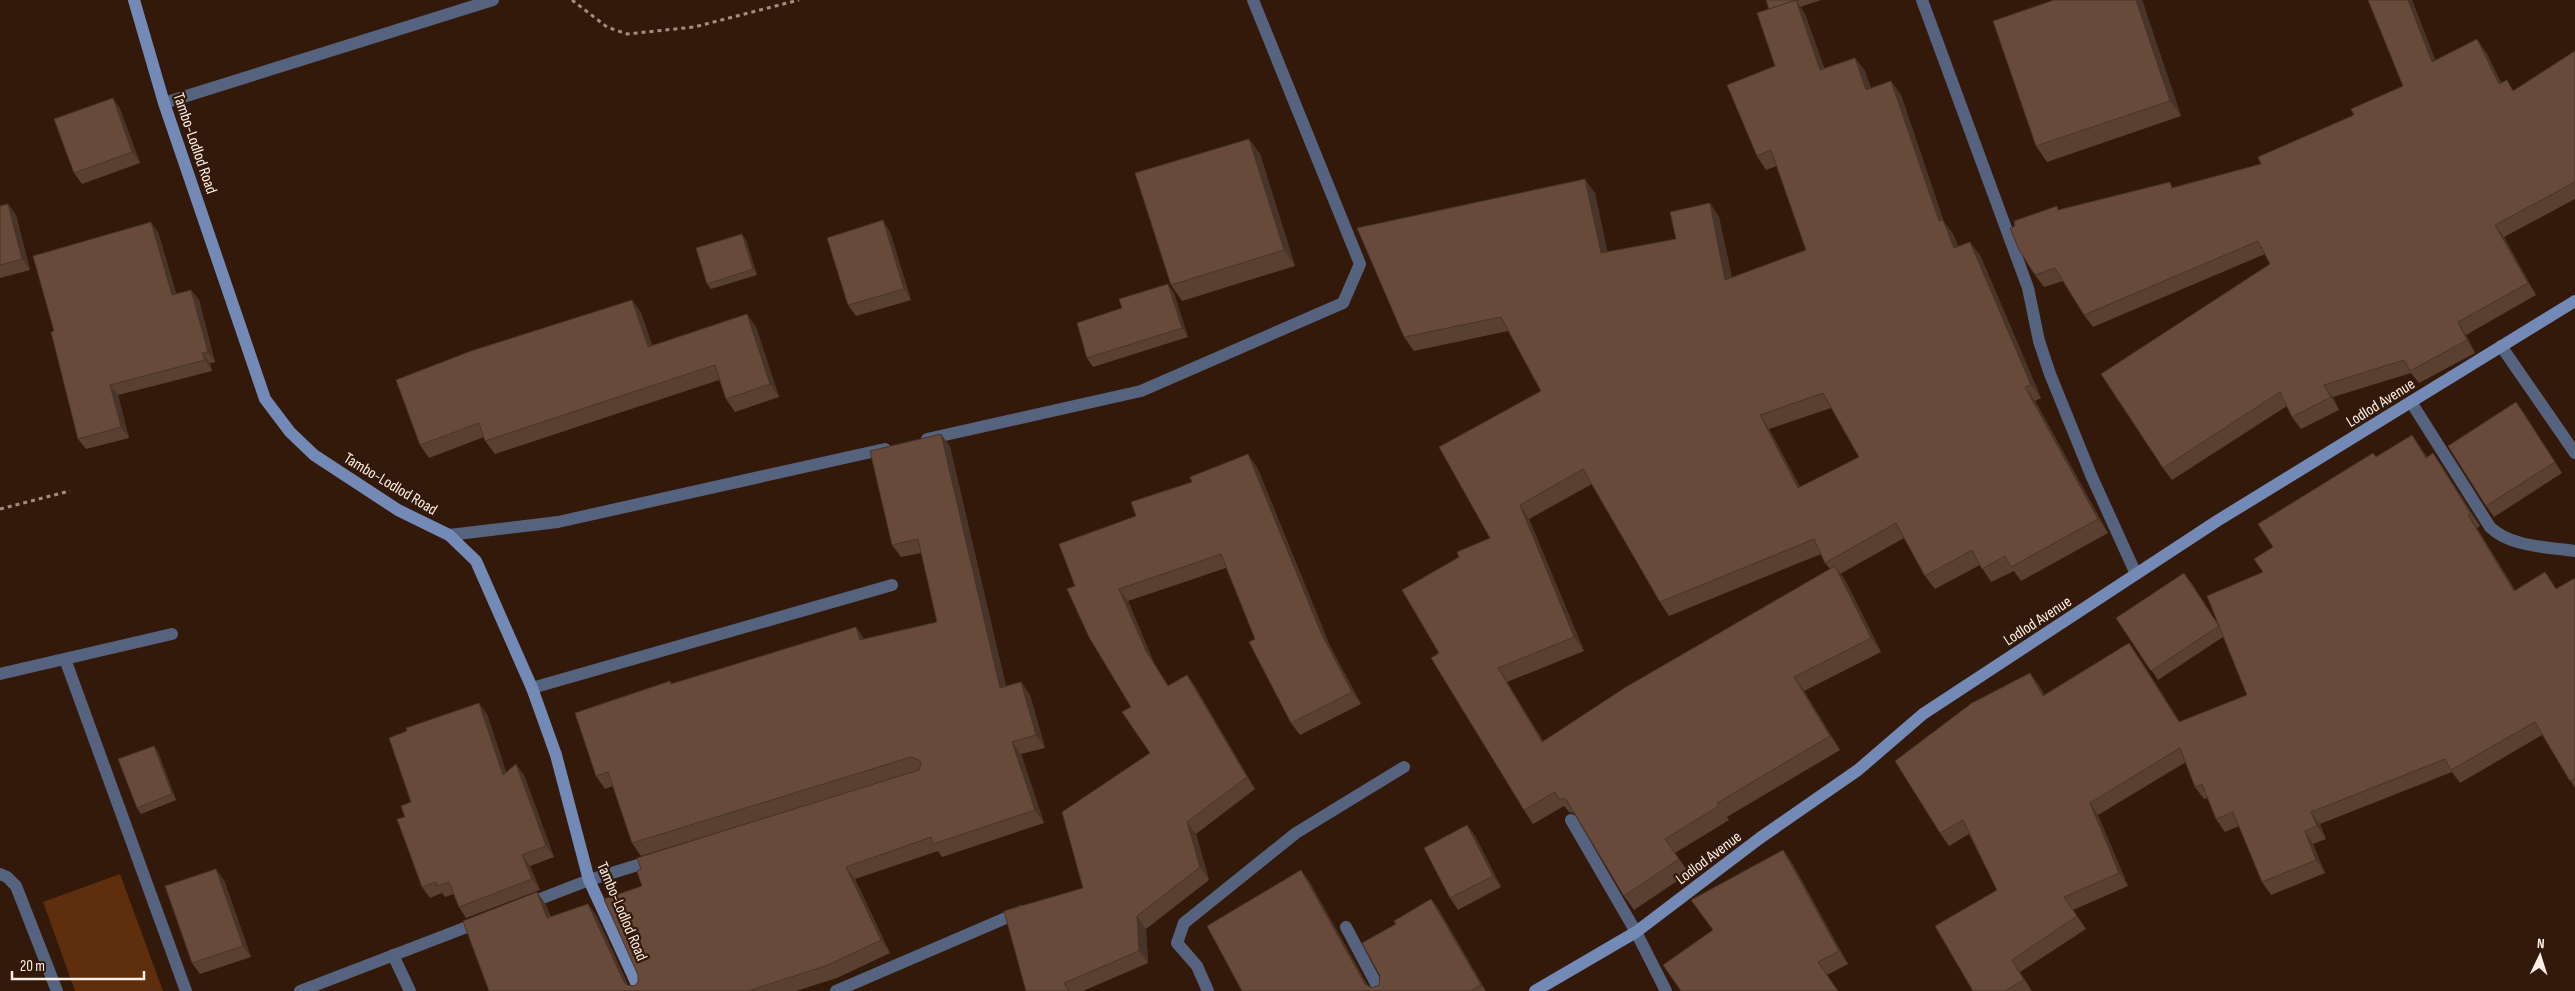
<svg xmlns="http://www.w3.org/2000/svg" width="2575" height="991" font-family="'Sofia Sans Condensed',sans-serif">
<style>
.green{fill:#5e2e0d}
.lines{fill:none;stroke-linecap:round;stroke-linejoin:round}
.path{stroke:#a18e83;stroke-width:3;stroke-dasharray:4 4;stroke-linecap:butt}
.lane{stroke:#56637f;stroke-width:12}
.street{stroke:#56637f;stroke-width:12}
.secondary{stroke:#7389b6;stroke-width:12}
.wall{fill:#594031;fill-rule:evenodd}
.shaded-wall{fill:#483428}
.building{fill:#674a39;stroke:#483428;fill-rule:evenodd}
.labels{text-anchor:middle;stroke-width:4.5;stroke-linejoin:round;paint-order:stroke}
.street-label{font-size:16px;fill:#fef0e8;stroke:#321909}
</style>
<rect width="100%" height="100%" fill="#321909"/>
<path class="green" d="M120,874l43,117h-88l-32,-89z"/>
<g class="lines">
<path class="path" d="M572,0l35,27 20,7 67,-7 105,-27
M0,509l70,-18"/>
<path class="lane" d="M1922,0l106,288 11,53 11,33 41,101 45,99
M164,103l329,-103
M2501,346l74,107
M2411,402l79,125c20,20 58,20 85,24
M532,688l360,-103
M1571,820l65,112 30,59
M0,874l7,3 9,9 41,105
M1346,927l34,64
M393,955l17,36"/>
<path class="street" d="M927,439l214,-48 202,-88 17,-39 -107,-264
M449,535l109,-13 327,-73
M65,659l121,332
M0,674l172,-40
M527,904l62,-24 65,-20
M300,991l180,-69
M836,991l186,-80
M1208,991l-11,-25 -20,-23 7,-20 112,-90 108,-66"/>
<path class="secondary" d="M134,0l30,103 101,296 25,33 24,23 84,55 51,25 27,26 56,127 24,67 33,125 51,111
M1535,991l101,-59 124,-94 98,-68 65,-56 294,-193 358,-220"/>
</g>
<path class="wall" d="M1766,0h55l-21,7 5,7 19,54 31,-10 10,13 6,17 20,-7 10,14 43,127 9,12 5,12 22,9 61,143 -6,3 73,132 -87,48 -7,-10 -23,11 -11,-17 -45,24 -10,-13 -21,-38 -64,36 5,6 36,72 -77,39 36,59 -113,67 2,3 -54,33 14,20 -55,37 -10,-14 -50,-83 -5,-1 -5,-6 -31,18 -9,-14 -85,-157 51,-115 51,-147 -33,-60 -94,20 -10,-14 191,-144 12,59 69,-13 34,-36 9,14 13,61 74,-28 -29,-84 -11,4 -9,-14 18,-90 -6,-57zM1831,408l28,49 -59,30 -31,-58zM1592,484l68,118 9,14 152,-62 4,9 5,6 -287,172 -36,-59 77,-31 -55,-132z
M2054,0h88l39,116 -134,46 -11,-16z
M2412,0l23,60 51,-8 15,31 13,7 61,-39v148l-71,38 32,58 -70,40 9,18 -56,30 -8,-10 -78,24 6,13 -38,19 -9,-12 -5,-11 -115,74 -9,-12 107,-204 -5,-10 -172,73 -9,-12 -21,-34 -19,6 -9,-12 139,-88 87,-23 93,-49 49,-29z
M113,98l7,11 20,54 -58,21 -8,-11z
M1249,139l11,15 35,112 -113,35 -11,-16z
M8,204l8,11 14,55 -30,8v-72z
M158,232l18,62 15,-4 8,10 16,62 -5,1 2,8 -94,24 11,43 -43,11 -8,-10 -24,-108z
M890,232l21,68 -55,16 -8,-11z
M746,240l11,35 -46,14 -4,-5z
M1174,293l14,44 -95,30 -6,-9 35,-50z
M632,300l9,13 11,32 104,-18 23,70 -44,15 -9,-13 -7,-19 -224,74 -10,-13 -1,-4 -55,21 -9,-13z
M2524,413l38,60 -68,44 -8,-11z
M941,434l9,13 56,239 15,-4 9,13 15,53 -24,6 23,69 -102,34 -4,-6 -83,28 35,74 -53,25 -41,13h-307l48,-99 9,13 5,12 37,-13 9,13 31,68 6,1 4,-4 4,-96 266,-112 -267,82 -9,-13 -19,-57 -8,3 -9,-13 74,-95 2,3 184,-57 8,12 73,-17 -16,-69 -20,4 -9,-12z
M2412,435l15,22 6,-4 9,13 38,60 -3,2 38,62 42,-1 18,-11v210l-33,-53 -82,48 -8,-11 -132,52 6,15 -13,5 12,29 -54,22 -9,-13 -23,-56 -14,6 -9,-13 -8,-21 -4,1 -9,-12 -9,-25 -88,53 30,71 -55,24 13,19 -66,43 12,19h-59l24,-101 -28,-56 -20,12 -9,-13 99,-148 5,10 85,-52 9,13 42,66 67,-27 -24,-58 -65,43 -42,-62 75,-36 28,44 44,-54 10,-25 103,-90z
M1257,467l73,179 31,58 -61,31 -9,-12 -36,-84 -29,-71 -98,33 26,62 14,23 19,-11 9,13 59,101 -59,45 13,46 -63,49 2,34 -65,28h-57l57,-103 67,-135 -19,-46 -56,-121 61,-70z
M487,714l19,58 18,3 30,82 -24,9 10,24 -74,28 -7,-11 -5,-13 -9,3 -3,-4 -12,5 -8,-11 -17,-70 6,-15z
M154,746l4,6 18,48 -35,14 -4,-6z
M1467,825l8,11 26,51 -43,23 -8,-12z
M1783,850l9,13 56,101 -21,11 -114,-45z
M224,880l27,77 -51,17 -8,-11z
M1309,881l58,104 5,3 7,-3 17,-61 35,-25 8,11 47,81h-244z"/>
<path class="shaded-wall" d="M1796,0l9,14 25,69 -10,-13z
M2136,0h6l39,116 -11,-15z
M2408,0h4l29,74 -9,-12z
M2477,39l9,13 22,44 -9,-12z
M1855,58l10,13 11,33 -10,-14z
M1891,81l10,14 43,127 9,12 11,27 -10,-13 -15,-27z
M113,98l7,11 20,54 -8,-11z
M1249,139l11,15 35,112 -11,-16z
M1585,179l10,14 16,74 -10,-14z
M1710,203l9,14 16,77 -10,-14z
M8,204l8,11 14,55 -8,-11z
M883,220l7,12 21,68 -7,-11z
M151,222l7,10 22,73 -8,-10z
M2495,225l9,12 32,58 -8,-12z
M742,234l4,6 11,35 -4,-6z
M1970,242l10,13 61,143 -10,-13z
M1168,284l6,9 14,44 -6,-9z
M191,290l8,10 16,62 -7,-10z
M632,300l9,13 16,47 -9,-13z
M747,314l9,13 23,70 -9,-13z
M2458,322l8,13 9,18 -8,-13z
M202,353l8,10 2,8 -7,-11z
M110,385l8,10 11,43 -8,-11z
M2324,385l9,12 6,13 -8,-13z
M2025,387l10,14 73,132 -10,-14z
M2516,402l8,11 38,60 -7,-11z
M1760,415l9,14 39,73 -10,-14z
M941,434l9,13 59,253 -9,-12z
M2412,435l9,13 14,23 -9,-13z
M2433,453l9,13 38,60 -9,-12z
M1248,454l9,13 73,179 31,58 -9,-12 -31,-59z
M1520,505l9,14 55,132 -10,-14z
M2468,515l9,13 46,75 -9,-12z
M1835,566l10,14 36,72 -10,-14z
M1119,589l9,12 26,62 22,36 -30,-48z
M856,627l9,13h-5z
M2129,643l9,13 50,79 -9,-13z
M1498,668l9,14 44,74 -9,-14z
M2030,673l9,12 13,24 -9,-13z
M1187,675l9,13 59,101 -8,-12z
M1794,677l10,14 36,59 -10,-14z
M1021,682l9,13 15,53 -9,-13z
M479,703l8,11 24,72 -8,-11z
M1012,742l9,12 23,69 -9,-13z
M154,746l4,6 18,48 -4,-6z
M516,764l8,11 30,82 -8,-11z
M2090,803l8,12 30,71 -9,-13z
M2311,812l9,12 6,15 -9,-13z
M1187,822l9,12 13,46 -9,-13z
M1467,825l8,11 26,51 -8,-11z
M2305,831l8,13 12,29 -9,-13z
M1783,850l9,13 56,101 -9,-13z
M522,855l8,11 10,24 -8,-11z
M846,867l9,12 35,74 -9,-13z
M216,869l8,11 27,77 -8,-11z
M1301,870l8,11 62,110 -6,-7z
M537,892l9,13 10,26 -9,-13z
M1431,899l8,11 47,81 -5,-6z
M588,904l9,13 34,74 -7,-9z
M1137,916l9,13 2,34 -9,-12z
M2012,960l8,12 12,19 -8,-11z"/>
<path class="building" d="M1766,0h33l-3,1v-1l-27,9z
M1796,0l24,70 35,-12 11,32 25,-9 48,140 4,-1 11,28 16,-6 61,143 -6,2 73,132 -87,48 -6,-11 -23,13 -10,-19 -47,26 -29,-53 -71,40 -11,-24 -154,63 -77,-133 -63,36 54,132 -76,31 44,74 84,-55 209,-121 36,72 -77,39 36,59 -113,67 2,3 -54,33 14,20 -55,37 -58,-97h-7l-4,-7 -31,18 -93,-152 8,-5 -37,-63 57,-33 -2,-5 33,-14 -51,-91 102,-56 -40,-74 -97,20 -47,-109 228,-49 16,74 75,-14 -6,-27 40,-9 15,77 81,-30 -35,-100 -14,6 -30,-71 48,-19 -18,-53zM1823,393l36,64 -61,31 -38,-73z
M2054,0h82l34,101 -134,45 -43,-125z
M2368,0h40l24,62 45,-23 22,45 8,-4 6,11 62,-40v131l-80,43 33,58 -70,39 9,18 -57,31 -6,-11 -80,25 7,12 -39,20 -12,-25 -117,76 -62,-94 169,-110 -12,-23 -174,74 -29,-47 -20,7 -16,-25 -9,-22 5,-2 -1,-5 43,-15 1,4 112,-28 2,6 89,-24 -3,-7 96,-42 -3,-6 52,-23z
M113,98l19,54 -58,21 -20,-54z
M1249,139l35,111 -113,35 -36,-112z
M8,204l14,55 -22,6v-59z
M883,220l21,69 -56,16 -21,-67z
M151,222l21,73 19,-5 17,62 -6,1 3,7 -95,25 11,42 -43,12 -27,-107 3,-1 -21,-75z
M742,234l11,35 -46,15 -11,-36z
M1168,284l14,44 -95,30 -10,-35 45,-15 -3,-9z
M632,300l16,47 99,-33 23,70 -44,15 -11,-34 -230,76 -6,-18 -59,22 -24,-65 75,-29z
M2516,402l39,60 -69,44 -38,-60z
M941,434l59,254 21,-6 15,53 -24,7 23,68 -102,34 -2,-7 -85,30 35,73 -53,25 -80,26h-259l-26,-70 74,-29 10,26 41,-14 36,78 3,3 7,1 4,-4v-7l-34,-76 38,-13 -5,-15 4,-2 -4,-11 282,-88 2,-7 -2,-3 -8,-3 -279,86 -24,-71 -12,4 -21,-63 95,-32 1,3 185,-57 4,13 77,-18 -19,-83 -26,6 -22,-94z
M2412,435l14,23 7,-5 38,61 -3,1 46,76 31,-19 11,17 19,-11v201l-5,2 -35,-59 -84,48 -6,-11 -134,53 6,14 -12,5 11,29 -54,22 -29,-70 -17,7 -14,-35 -7,3 -15,-39 -90,55 29,70 -55,24 13,19 -65,44 12,20 -19,11h-32l-38,-65 62,-36 -34,-70 -23,13 -45,-72 77,-58 58,-30 13,23 86,-53 50,79 68,-27 -40,-99 56,-24 -9,-13 19,-12 -15,-23 115,-71 3,4z
M1248,454l73,179 31,59 -61,31 -42,-81 6,-3 -34,-85 -102,35 27,62 22,35 19,-11 60,102 -60,45 13,45 -63,49 2,35 -75,32 5,8h-43l-22,-80 79,-23 -21,-76 88,-59 -28,-41 9,-5 -42,-70 -22,-48 8,-3 -16,-42 77,-28 -5,-14 61,-20 -2,-5z
M2184,573l35,53 -68,45 -35,-53z
M479,703l24,72 13,-11 30,82 -24,9 10,24 -73,28 -10,-25 -12,4 -1,-4 -14,5 -25,-68 8,-2 -4,-11 10,-4 -22,-64 18,-7 -1,-3z
M154,746l18,48 -35,14 -19,-49z
M1467,825l26,51 -43,22 -26,-50z
M1783,850l56,101 -21,11 20,29h-157l-18,-26 50,-35 -22,-30z
M216,869l27,77 -51,17 -27,-77z
M1301,870l64,114 7,4 7,-3 1,-9 -18,-33 34,-19 -2,-3 37,-22 50,86 -10,6h-229l-35,-65z"/>
<g class="labels">
<g class="street-label">
<text transform="translate(196 143) rotate(71)" y="6">Tambo-Lodlod Road</text>
<text transform="translate(2380 402) rotate(-32)" y="6">Lodlod Avenue</text>
<text transform="translate(391 483) rotate(31)" y="6">Tambo-Lodlod Road</text>
<text transform="translate(2037 620) rotate(-33)" y="6">Lodlod Avenue</text>
<text transform="translate(1708 857) rotate(-37)" y="6">Lodlod Avenue</text>
<text transform="translate(623 911) rotate(67)" y="6">Tambo-Lodlod Road</text>
</g>
</g>
<g transform="translate(2540 956) rotate(4)" stroke="#321909" stroke-width="4" paint-order="stroke">
<path d="M0-4L9 19L0 12L-9 19Z" fill="#fef0e8"/>
<text y="-8" font-size="14" font-weight="bold" text-anchor="middle" fill="#fef0e8">N</text>
</g>
<path d="M12 971v8h132v-8" fill="none" stroke="#fef0e8" stroke-width="2.5"/>
<text x="20" y="971" font-size="15" fill="#fef0e8" stroke="#321909" stroke-width="4" paint-order="stroke">20 m</text>
</svg>
